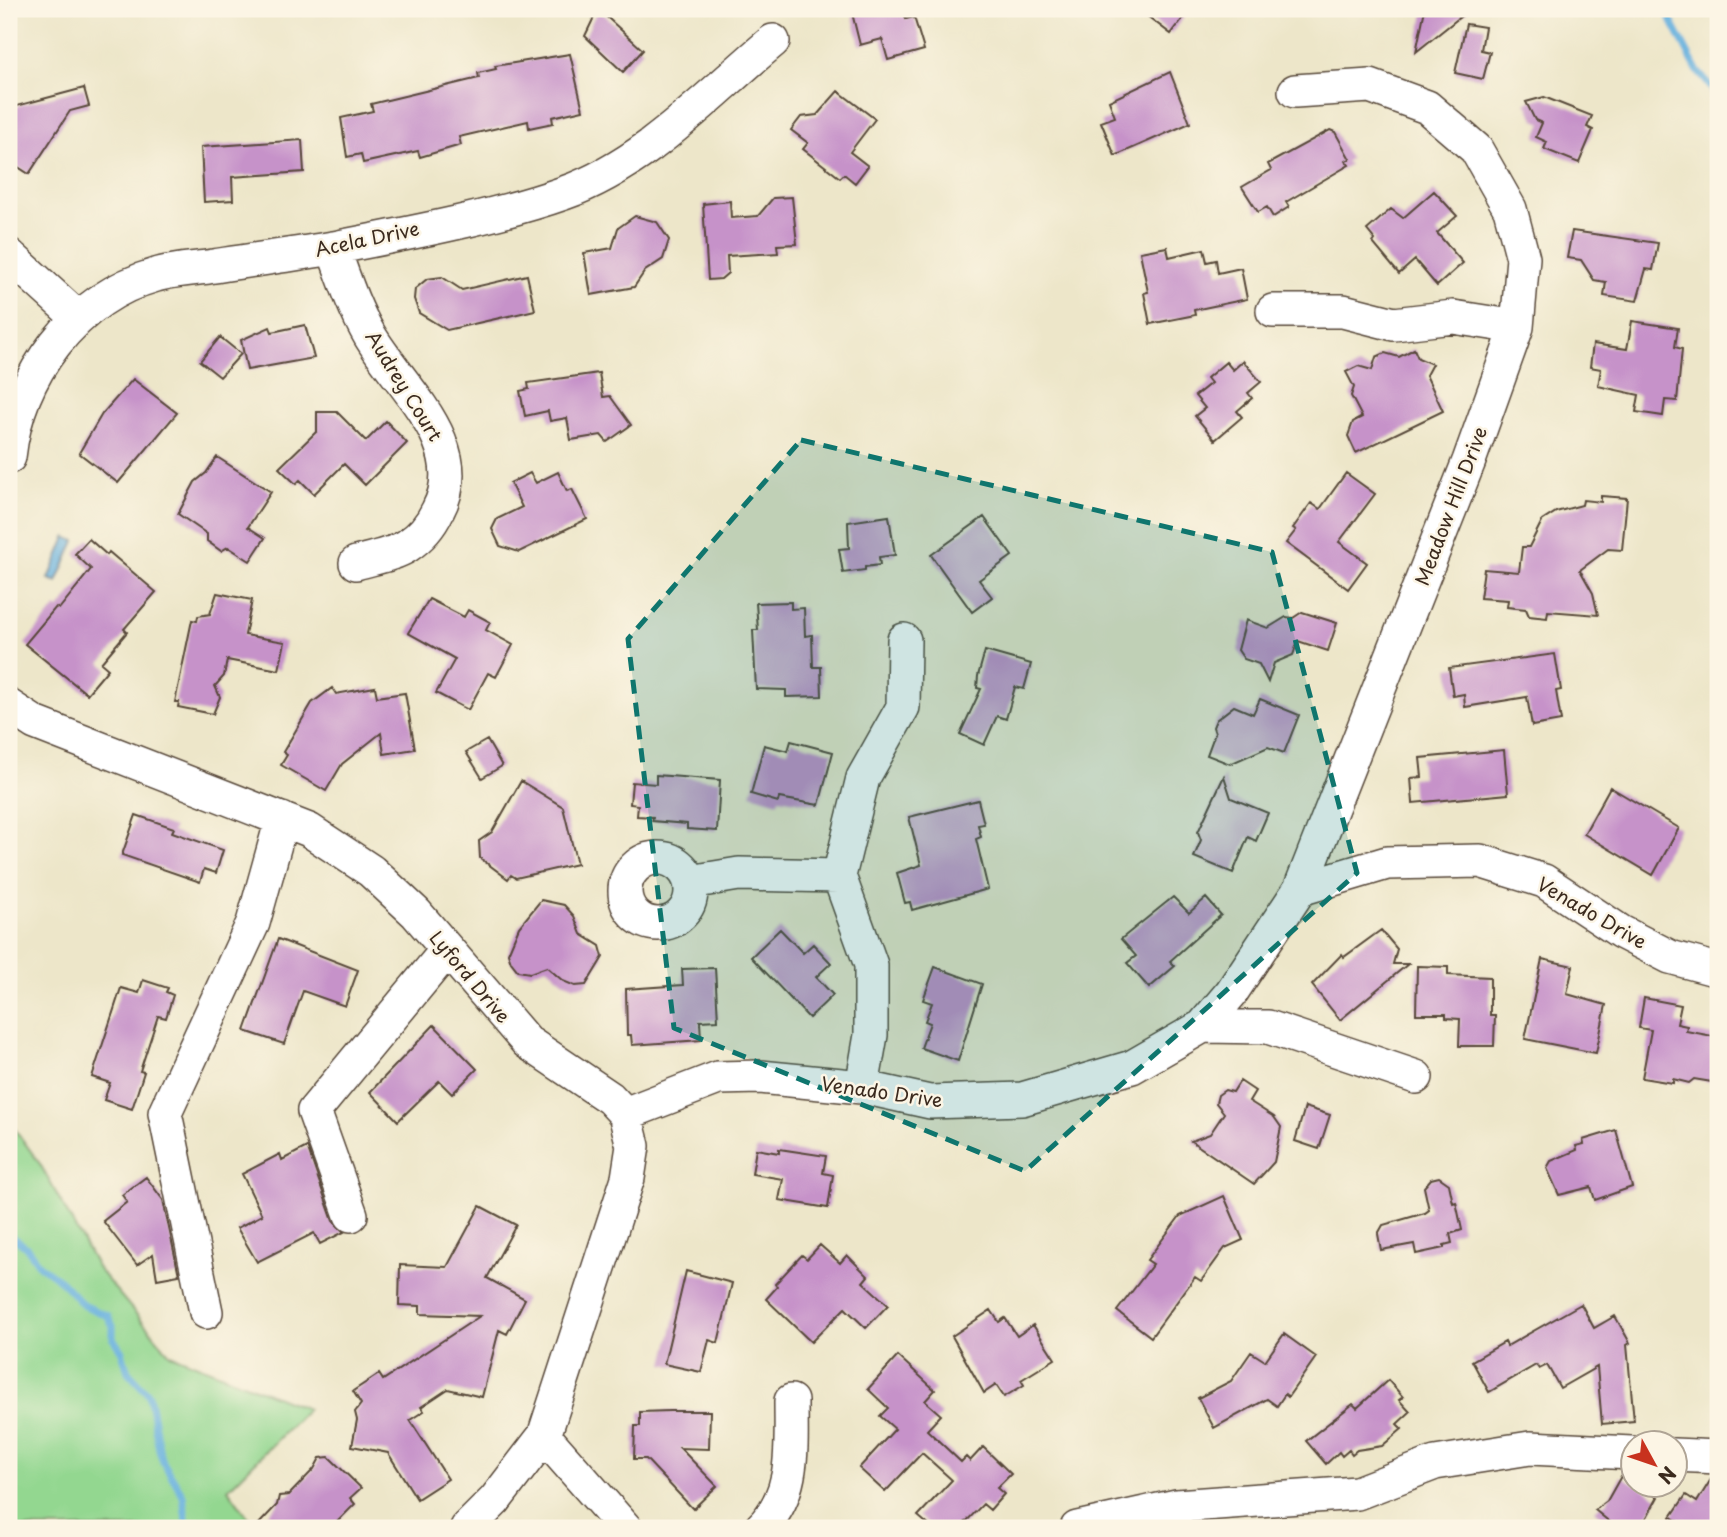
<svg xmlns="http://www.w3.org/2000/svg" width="1727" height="1537" font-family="'Playpen Sans',sans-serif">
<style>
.green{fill:#93d790;stroke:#678057;stroke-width:2}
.water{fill:#65b0de;stroke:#506d7e;stroke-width:2}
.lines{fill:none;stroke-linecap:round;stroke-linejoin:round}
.stream{stroke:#65b0de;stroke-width:7}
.building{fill:#c692c9}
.minor-casing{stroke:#564638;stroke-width:36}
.minor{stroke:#fff;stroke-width:33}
.marked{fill:#0f766e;fill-opacity:0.2;stroke:#0f766e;stroke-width:5;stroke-dasharray:14 9;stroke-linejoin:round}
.labels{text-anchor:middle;stroke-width:5;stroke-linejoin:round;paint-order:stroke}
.street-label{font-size:19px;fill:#3b2a1e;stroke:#fcf5e5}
</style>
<rect width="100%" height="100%" fill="#fcf5e5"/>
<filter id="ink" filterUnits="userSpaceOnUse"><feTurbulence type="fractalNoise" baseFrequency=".0143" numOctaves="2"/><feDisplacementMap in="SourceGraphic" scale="14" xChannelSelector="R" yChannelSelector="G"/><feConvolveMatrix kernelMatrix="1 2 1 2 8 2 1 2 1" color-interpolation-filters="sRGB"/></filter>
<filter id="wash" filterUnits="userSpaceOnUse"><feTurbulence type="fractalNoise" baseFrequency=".00686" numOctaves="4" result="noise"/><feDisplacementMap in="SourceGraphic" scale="28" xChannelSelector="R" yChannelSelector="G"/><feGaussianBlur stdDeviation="1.57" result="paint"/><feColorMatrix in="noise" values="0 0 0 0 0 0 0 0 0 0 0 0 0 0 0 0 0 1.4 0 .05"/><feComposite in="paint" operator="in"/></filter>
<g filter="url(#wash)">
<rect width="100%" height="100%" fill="#ede6c9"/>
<path class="green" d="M9,1121l31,43 58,105 72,85 138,55 -80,80 28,39h-247z"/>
<path class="water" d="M66,537l9,4 -18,41 -8,-3z"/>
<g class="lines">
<path class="stream" d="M1665,9l33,63 15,17 2,34 3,4
M9,1234l18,14 13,18 21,15 22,24 25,11 5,10v12l9,14 6,20 21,23 10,54 4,13 20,33 4,33"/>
</g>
<g id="blocks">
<path class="building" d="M598,9l45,41 -20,22 -38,-36z
M851,9h52l3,10 8,-2 10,33 -36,10 -6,-21 -22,6z
M1138,9h52l-19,25z
M1425,9h45l-54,43z
M1466,24l19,3 -4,23 9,2 -7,27 -28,-6z
M570,54l13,56 -31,7 1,6 -24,5 -1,-7 -69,16 2,8 -41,12 -2,-6 -55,12 -2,-9 -14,3 -6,-39 32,-7 -2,-7 108,-26 -1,-5 18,-4 -1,-3z
M1170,72l20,51 -75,33 -14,-34 14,-5 -6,-16z
M84,88l5,18 -19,5 -41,63 -20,-13v-53z
M838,91l37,28 -25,33 18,14 -13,17 -11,-9 -4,4 -37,-29 5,-6 -17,-13 10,-13 16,-2z
M1544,97l48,19 -5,11 6,3 -14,33 -35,-14 3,-7 -11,-5 6,-14 -7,-3 -9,-18z
M1330,130l5,2 15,27 -4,2 3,4 -63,37 3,5 -16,10 -6,-10 -9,5 -16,-25 29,-17 -3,-6z
M302,140l2,32 -72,5 1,23 -29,2 -3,-55z
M1434,191l23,25 -20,17 26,30 -26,23 -22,-26 -16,14 -26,-31 2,-3 -8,-10 24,-21 12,9z
M792,197l5,47 -20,1 1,8 -51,3 1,17 -7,6 -13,1 -5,-76 27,-3 1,17 27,-2 15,-18z
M635,216l22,6 12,18 -6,19 -18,12 -11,16 -43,8 -7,-42 28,-5 6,-20z
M1572,231l86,12 -5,27 -7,-1 -9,32 -33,-5 2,-14 -12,-2 -13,-20 -14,-2z
M1167,247l2,10 35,-8 3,13 9,-2 2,13 23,-5 6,31 -53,11 1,5 -45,9 -6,-31 4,-1 -8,-40z
M527,275l8,35 -88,20 -28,-17 -5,-14 1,-10 12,-10 15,-2 20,13z
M1632,321l46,7 -3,19 7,2 -5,52 -12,-1 -2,16 -27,-4 3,-17 -41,-9 3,-17 -11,-2 3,-23 34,5z
M305,325l9,33 -67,12 -6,-30 29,-13 2,5z
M220,337l21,17 -21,23 -20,-16z
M1414,349l4,9 14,6 -6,11 17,36 -87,42 -8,-17 5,-14 9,-5 -11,-21 3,-9 -8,-15 12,-6 14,4 4,-13 9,-4 14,4z
M1243,361l18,21 -13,11 4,5 -15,13 5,6 -27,23 -20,-24 10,-8 -10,-12 16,-13 -4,-5 19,-16 7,8z
M599,373l4,24 7,-1 21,29 -24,17 -6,-7 -30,5 -4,-22 -17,3 -2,-10 -23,5 -5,-25 9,-2 -1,-6z
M133,379l44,34 -59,70 -39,-30 23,-39z
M317,412h20l29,29 20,-20 21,22 -42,42 -21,-21 -30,30 -14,-14 -4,4 -17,-16 38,-37z
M217,457l54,35 -23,35 17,11 -15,23 -22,-14 -7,4 -14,-10v-7l-29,-20 17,-32 11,-9z
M558,472l9,19 5,-2 15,30 -68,33 -19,-6 -8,-17 5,-10 25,-12 -12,-24 20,-10 6,10z
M1346,473l29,21 -36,48 28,21 -19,26 -62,-46 10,-13 -3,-2 18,-25 9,6z
M1601,496l26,2 -5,52 -14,-1 -28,21 13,23 5,22 -50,-4 -1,7 -18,-2 -3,-7 -19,-2 1,-7 -28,-2 4,-29 35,3 3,-25h7l13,-26 14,-9 26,-7 1,-5 18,2z
M889,516l6,39 -16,2 1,8 -15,2v3l-22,3 -4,-24 10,-1 -1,-26z
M984,517l28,39 -33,24 13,17 -20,15 -41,-57z
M89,539l18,16 2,-3 47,40 -32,37 3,3 -26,31 7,6 -21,25 -62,-50 31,-37 3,2 32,-40 -16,-15z
M217,593l35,7 -7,35 40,7 -6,28 -52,-10 -3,16 -9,10 5,11 -7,17 -35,-7 1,-5h-4l17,-82 5,1 1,-5 12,-2z
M429,599l35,18 4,-7 22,12 -4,8 27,15 -17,32 -8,-4 -20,37 -32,-17 19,-34 -47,-26z
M791,602v7l13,-1 1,28 7,-1 1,32h8l1,29 -36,1v-7l-30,-1 -3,-59h5l-2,-27z
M1302,612l35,11 -9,28 -30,-10 -5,14 -19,8 -6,19 -9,-18 -15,-5 -6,-9 8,-30 22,8 18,-11 7,1z
M985,651l46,13 -7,25 -9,-2 -9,32 -9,-3 -13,29 -24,-11 21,-45 -4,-1 1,-12z
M1555,654l6,36 -5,1 5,30 -29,5 -5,-29 -62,10 -1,-13 -11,2 -4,-28z
M375,687l2,10 28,-4 10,56 -31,5 -3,-21 -39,31 -16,27 -45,-26 6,-10 -4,-3 29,-49 20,-15 4,6z
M1260,699l39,16 -15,38 -16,-6 -38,17 -23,-9 8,-22 -2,-6 3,-7 18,-14 19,8z
M487,740l15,26 -20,12 -16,-26z
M791,741l42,11 -14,53 -40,-7 -1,4 -27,-8 13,-49 24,6z
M1504,750l4,44 -95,9 -2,-25 11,-1 -2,-19z
M656,775l64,5 -3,51 -30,-2v-5l-35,-3 1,-4 -16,-1 1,-11 -8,-1 2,-22 24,2z
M1224,776l7,22 37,15 -12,28 -8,-4 -15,36 -39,-16 7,-17 -3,-8z
M521,781l42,26 14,57 -61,14 -5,-3 -3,4 -28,-21 -1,-17 13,-9z
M1610,787l69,41 -26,47 -69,-41z
M978,800l6,24 -6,1 3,12 -5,2 12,50 -76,21 -2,-8 -5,1 -8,-30 24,-8 -12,-48z
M136,815l38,13 -2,4 51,18 -7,23 -12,-4 -4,13 -78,-27z
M1173,897l16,16 17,-15 15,17 -51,46 5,5 -26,22 -22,-25 9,-7 -15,-17z
M541,900l23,5 10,11 7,18 19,12 3,11 -17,28 -11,1 -12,-5 -16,-14 -17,6 -12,-2 -7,-9 -3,-9 11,-26z
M780,929l23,24 10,-9 18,19 -15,14 17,18 -24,23 -58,-61z
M1381,930l16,19 -4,15h15l-68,56 -28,-35 30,-31 2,3z
M278,939l80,31 -13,36 -42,-15 -19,53 -39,-13z
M1542,959l31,7 -6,28 39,11 -10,48 -71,-14z
M1417,966l31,1v8l42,2v38h5l-1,31h-35l1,-27 -14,-1v-4h-30z
M935,967l47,17 -24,77 -37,-13 9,-25 -5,-2 7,-18 -9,-3z
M715,968l3,52 -18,1 1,19 -69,5 -1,-10h-4l-1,-46 57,-4 -1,-16z
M143,980l25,8 -2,4 7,3 -7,23 -8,-2 -18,55 4,1 -12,37 -28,-9 6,-17 -18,-6 29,-89 18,5z
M1644,998l37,7 -4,19 10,2 -1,5 32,6v46l-24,-4 -5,4 -16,-4v4l-31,-5 9,-48 -12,-2z
M434,1025l43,44 -25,25 -13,-13 -41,40 -28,-29z
M1240,1081l15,10 -6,10 25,16 7,10 -7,35 -20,22 -63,-43 19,-7 14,-21 -8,-10 2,-8 7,-5 8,2z
M1305,1107l25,8 -11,34 -24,-8z
M1616,1130l16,57 -37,13 -4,-13 -32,8 -12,-27 4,-7 26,-11 -1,-4 8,-2 -1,-4z
M307,1147l26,74 11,11 -24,12 -6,-11 -57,29 -20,-34 25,-13 -20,-41 38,-20 2,6z
M756,1149l23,4v-4l47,7 -3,17 10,2 -5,33 -49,-8 4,-21 -31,-5z
M146,1177l17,23 16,75 -22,4 -4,-25 -16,11 -34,-44 24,-19 -5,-7z
M1439,1177l10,7 4,19 3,-1 6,28 -12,4 2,9 -8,2v3l-28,6 -2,-10 -33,6 -3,-16 5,-9 42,-12 4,-3 -5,-23 7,-8z
M1224,1196l19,44 -18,8 -24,33 -6,-4 -44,60 -34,-26 36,-47 -6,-4 33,-44z
M480,1206l36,19 -29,53 38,21 -18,35 -8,-4 -17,67 -34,-8 -27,18 3,4 -14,9 38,59 -31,20 -29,-46 -36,-7 5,-26 -2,-8 6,-8 -8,-13 26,-17 4,6 97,-64 -60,-2v-8l-21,-1 1,-40 47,2z
M820,1245l20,18 7,-8 21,21 -5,6 25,23 -22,23 -21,-20 -34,34 -45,-43 11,-12 -2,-3 27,-29 5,4z
M686,1271l46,12 -14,60 -9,-3 -8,32 -37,-8z
M1581,1304l13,24 21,-12 15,27 -3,2 7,76 -32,3 -5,-57 -37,21 -13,-23 -8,4 -3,-4 -47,27 -17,-31 33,-19 2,4z
M991,1310l8,12 6,-4 12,18 16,-11 22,34 -34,21 3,5 -20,12 -8,-12 -12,8 -32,-57z
M1284,1334l32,23 -28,40 -3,-3 -8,12 -10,-7 -53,29 -16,-30 33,-17 20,-29 14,9z
M898,1356l37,34 -10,11 16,14 -14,15 34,32 5,-5 4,4 13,-14 28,27 -14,14 7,6 -14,16 -7,-6 -23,24h-28l-14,-12 34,-36 -30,-27 -37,39 -26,-24 36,-39 -15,-13 8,-8 -20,-19z
M1388,1380l15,17 -4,3 11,12 -13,12 5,5 -20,17 -25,4 -5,4 -3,-4 -7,6 -3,-4 -13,12 -20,-23 47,-37 4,4z
M670,1411h40l-1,38 -29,-1 37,38 -24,23 -47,-50h-12l1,-33h5v-14z
M329,1457l32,31 -11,10 5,6 -24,24h-76l22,-23 2,-9 10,-1 25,-26 6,-11z
M1621,1476l37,21 -17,31h-24l-22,-18 12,-9z
M1713,1476h5v52h-29l-18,-11 15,-22 11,7z"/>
</g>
</g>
<g filter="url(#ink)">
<use href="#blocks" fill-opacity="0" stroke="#564638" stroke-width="2"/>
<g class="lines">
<g class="minor-casing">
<path id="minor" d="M333,248c11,30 21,61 37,88 31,52 102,110 68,174 -7,15 -17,27 -31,36 -14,9 -35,12 -51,17
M9,255l69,63
M1273,311h70l51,13 59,-7 64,10
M9,457c9,-82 65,-159 147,-182 16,-5 35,-6 52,-8 42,-7 84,-12 125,-19 72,-14 163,-31 231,-55 82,-29 144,-98 209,-152
M9,706l26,17 274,107 62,41 45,42 111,129 83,56 15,16 8,32 -5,32 -84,258 -49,64 -28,28
M625 891a33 33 0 1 1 66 0a33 33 0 1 1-66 0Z
M690,882l49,-8 100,2
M1300,889l87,-26 93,-2 64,20 77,51 49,25 48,13
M1203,1026l28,-33 69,-104 169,-428 48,-134 6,-69 -13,-49 -34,-60 -49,-42 -57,-21 -75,5
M862,1087l9,-52v-70l-32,-89 24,-98 40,-71 1,-67
M625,1114l93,-36 42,-1 102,10 68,15 92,-3 110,-32 71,-41 65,1 148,50
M351,1215l-37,-104 133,-161
M206,1312l-41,-199 88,-190 29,-104
M544,1436l81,92
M1674,1455l44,2
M761,1528c35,-35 30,-80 30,-127
M1077,1528l99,-22 181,-13 78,-30 95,-15 102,5"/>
</g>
<use href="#minor" class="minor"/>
</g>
</g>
<path class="marked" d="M801,440l471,112 85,321 -332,298 -351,-143 -46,-389z"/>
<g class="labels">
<g class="street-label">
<text transform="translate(367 239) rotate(-12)" y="7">Acela Drive</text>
<text transform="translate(404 386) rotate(58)" y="7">Audrey Court</text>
<text transform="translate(1451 506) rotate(-69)" y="7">Meadow Hill Drive</text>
<text transform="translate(1592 913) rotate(30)" y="7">Venado Drive</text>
<text transform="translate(470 977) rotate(50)" y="7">Lyford Drive</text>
<text transform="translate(882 1092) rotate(8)" y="7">Venado Drive</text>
</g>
</g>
<rect width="1727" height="1537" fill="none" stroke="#fcf5e5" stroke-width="35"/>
<g transform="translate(1654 1464) rotate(130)"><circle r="33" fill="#fcf5e5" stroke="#afa495" stroke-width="2"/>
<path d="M0-5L12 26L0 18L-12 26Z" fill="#c8321e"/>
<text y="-10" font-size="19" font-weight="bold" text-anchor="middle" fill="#3b2a1e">N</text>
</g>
</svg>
